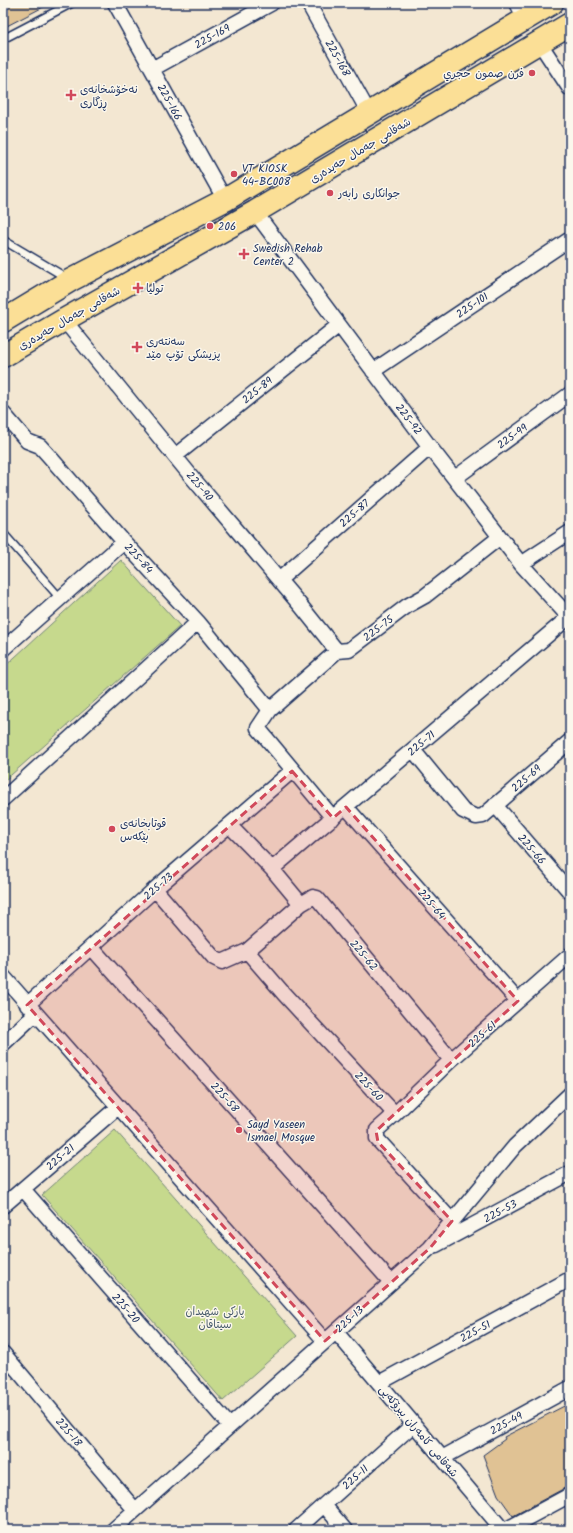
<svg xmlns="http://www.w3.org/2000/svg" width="573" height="1533" font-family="Kalam,'Playpen Sans Arabic',sans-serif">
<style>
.green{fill:#c6d98d;stroke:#708476}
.building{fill:#e0c294;stroke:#1b2f5e}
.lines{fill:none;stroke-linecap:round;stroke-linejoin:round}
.lane-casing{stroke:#1b2f5e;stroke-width:10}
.street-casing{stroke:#1b2f5e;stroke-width:17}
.primary-casing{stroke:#1b2f5e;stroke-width:25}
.lane{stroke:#fbf7ec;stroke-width:7}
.street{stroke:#fbf7ec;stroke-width:14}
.primary{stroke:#fbdf96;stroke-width:22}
.marked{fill:#d1495b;fill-opacity:0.2;stroke:#d1495b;stroke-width:3;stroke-dasharray:8 5;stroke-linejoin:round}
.poi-dot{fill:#d1495b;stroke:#fbf7ec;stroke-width:1.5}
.labels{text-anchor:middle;stroke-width:3;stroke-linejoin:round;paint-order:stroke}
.street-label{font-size:11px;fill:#1b2f5e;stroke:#fbf7ec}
.poi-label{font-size:11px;fill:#1b2f5e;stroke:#fbf7ec;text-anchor:start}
.park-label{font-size:11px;fill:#465a6a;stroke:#fbf7ec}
</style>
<rect width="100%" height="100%" fill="#f3e7d2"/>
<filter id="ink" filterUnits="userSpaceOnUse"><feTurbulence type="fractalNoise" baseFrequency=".025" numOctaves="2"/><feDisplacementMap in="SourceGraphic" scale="8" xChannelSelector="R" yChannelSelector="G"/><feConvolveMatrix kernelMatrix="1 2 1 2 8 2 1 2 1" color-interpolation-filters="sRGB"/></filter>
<g filter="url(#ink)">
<path class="green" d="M121,560l59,66 -177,156v-114z
M115,1130l182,206 -74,65 -181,-206z"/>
<path class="building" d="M3,3h48l-48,25z
M570,1403v81l-7,5 -50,27 -15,-21 -15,-40 22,-16 -1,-2z"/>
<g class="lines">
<g class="lane-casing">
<path id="lane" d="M3,39l69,-36
M3,240l64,38
M3,533l57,65"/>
</g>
<g class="street-casing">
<path id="street" d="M115,3l110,197
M308,3l61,110
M517,3l8,16
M539,42l31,47
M152,69l120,-66
M255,212l175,235 91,117 49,54
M64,320l127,156 110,130 36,45
M373,371l197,-132
M3,413l24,28 13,5 9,10 75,86 74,80 72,88
M175,456l164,-131
M455,478l115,-84
M521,564l49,-32
M279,580l151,-133
M3,649l121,-107
M413,750l50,61 13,6 7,-1 87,-75
M3,799l195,-177
M495,805l75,87
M346,807l172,194
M333,818l-75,-90 12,-18 67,-59 12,-1 58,-44 18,-10 75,-59
M229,825l43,44 29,35 12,-7 4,1 134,162
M272,869l297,-252
M155,889l59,69 8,4 25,-11 54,-47
M91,947l300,335
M247,951l37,43 111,120 -18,16v9l75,82
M3,976l322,365
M27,1005l128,-116 137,-118
M3,1044l32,-30
M395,1114l56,-54 119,-105
M23,1189l207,237
M3,1206l115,-99
M436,1245l134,-72
M336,1332l167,198
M3,1353l132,157
M379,1383l191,-104
M442,1458l128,-70
M324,1505l21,25
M113,1530l317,-282 85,-102 55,-52
M296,1530l118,-106
M505,1530l65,-35"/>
</g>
<g class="primary-casing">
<path id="primary" d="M3,321l68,-41 154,-80 327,-197
M3,356l61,-36 191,-108 315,-188"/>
</g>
<use href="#lane" class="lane"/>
<use href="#street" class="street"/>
<use href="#primary" class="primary"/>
</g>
</g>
<path class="marked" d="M292,771l41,47 13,-11 172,194 -142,130 2,11 74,79 -22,27 -105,93 -298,-336z"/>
<g class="poi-dot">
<circle cx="532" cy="73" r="4"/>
<path d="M69 89h4v4h4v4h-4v4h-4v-4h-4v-4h4z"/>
<circle cx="234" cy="174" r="4"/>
<circle cx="330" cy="193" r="4"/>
<circle cx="210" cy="226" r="4"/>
<path d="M242 248h4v4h4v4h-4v4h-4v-4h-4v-4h4z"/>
<path d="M136 282h4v4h4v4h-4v4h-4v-4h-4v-4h4z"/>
<path d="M135 341h4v4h4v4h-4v4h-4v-4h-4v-4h4z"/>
<circle cx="112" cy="829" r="4"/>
<circle cx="239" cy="1130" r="4"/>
</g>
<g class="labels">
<g class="street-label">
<text transform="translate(212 36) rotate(-29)" y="4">225-169</text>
<text transform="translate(338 58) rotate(61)" y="4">225-168</text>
<text transform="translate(170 102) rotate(61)" y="4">225-166</text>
<text transform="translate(360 150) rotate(-31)" y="4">شەقامی جەمال حەیدەری</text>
<text transform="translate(472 305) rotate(-34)" y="4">225-101</text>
<text transform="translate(69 318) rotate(-30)" y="4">شەقامی جەمال حەیدەری</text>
<text transform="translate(257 390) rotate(-39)" y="4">225-89</text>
<text transform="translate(409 419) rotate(53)" y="4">225-92</text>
<text transform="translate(512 436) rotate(-36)" y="4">225-99</text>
<text transform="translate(200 486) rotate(50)" y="4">225-90</text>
<text transform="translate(354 513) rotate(-41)" y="4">225-87</text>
<text transform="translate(139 558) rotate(48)" y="4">225-84</text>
<text transform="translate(378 628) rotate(-37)" y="4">225-75</text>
<text transform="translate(421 743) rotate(-40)" y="4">225-71</text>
<text transform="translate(526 778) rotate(-41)" y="4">225-69</text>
<text transform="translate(532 849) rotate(49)" y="4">225-66</text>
<text transform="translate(158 886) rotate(-41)" y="4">225-73</text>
<text transform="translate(432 904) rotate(49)" y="4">225-64</text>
<text transform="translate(364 955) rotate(50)" y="4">225-62</text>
<text transform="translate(482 1034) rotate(-42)" y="4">225-61</text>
<text transform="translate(369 1086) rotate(47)" y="4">225-60</text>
<text transform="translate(225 1097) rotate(48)" y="4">225-58</text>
<text transform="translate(60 1157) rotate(-41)" y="4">225-21</text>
<text transform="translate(500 1211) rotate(-28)" y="4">225-53</text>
<text transform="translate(126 1308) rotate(49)" y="4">225-20</text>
<text transform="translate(349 1319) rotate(-42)" y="4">225-13</text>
<text transform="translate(475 1331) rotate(-29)" y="4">225-51</text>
<text transform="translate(506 1423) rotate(-29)" y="4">225-49</text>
<text transform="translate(419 1431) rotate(50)" y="4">شه‌قامی كامەران بیرۆكەیی</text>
<text transform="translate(69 1432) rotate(49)" y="4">225-18</text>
<text transform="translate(355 1477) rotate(-42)" y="4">225-11</text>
</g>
<g class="poi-label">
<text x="524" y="77" text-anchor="end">فرن صمون حجري</text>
<text x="80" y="93">نەخۆشخانەی<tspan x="80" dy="13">ڕزگاری</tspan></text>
<text x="242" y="172">VT KIOSK<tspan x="242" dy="13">44-BC008</tspan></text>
<text x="338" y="197">جوانکاری رابەر</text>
<text x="218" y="230">206</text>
<text x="253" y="252">Swedish Rehab<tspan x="253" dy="13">Center 2</tspan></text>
<text x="146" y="292">تولیا</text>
<text x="146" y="345">سەنتەری<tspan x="146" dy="13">پزیشکی تۆپ مێد</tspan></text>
<text x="120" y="827">قوتابخانەی<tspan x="120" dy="13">بێكه‌س</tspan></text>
<text x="247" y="1128">Sayd Yaseen<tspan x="247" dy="13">Ismael Mosque</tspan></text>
</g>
<g class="park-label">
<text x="215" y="1315">پارکی شهیدان<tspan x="215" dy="13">سیتاقان</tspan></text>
</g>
</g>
<rect width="573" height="1533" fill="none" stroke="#fbf7ec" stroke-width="16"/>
<rect x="8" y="8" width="557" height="1517" fill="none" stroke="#1b2f5e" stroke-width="1.5" filter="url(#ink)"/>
</svg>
